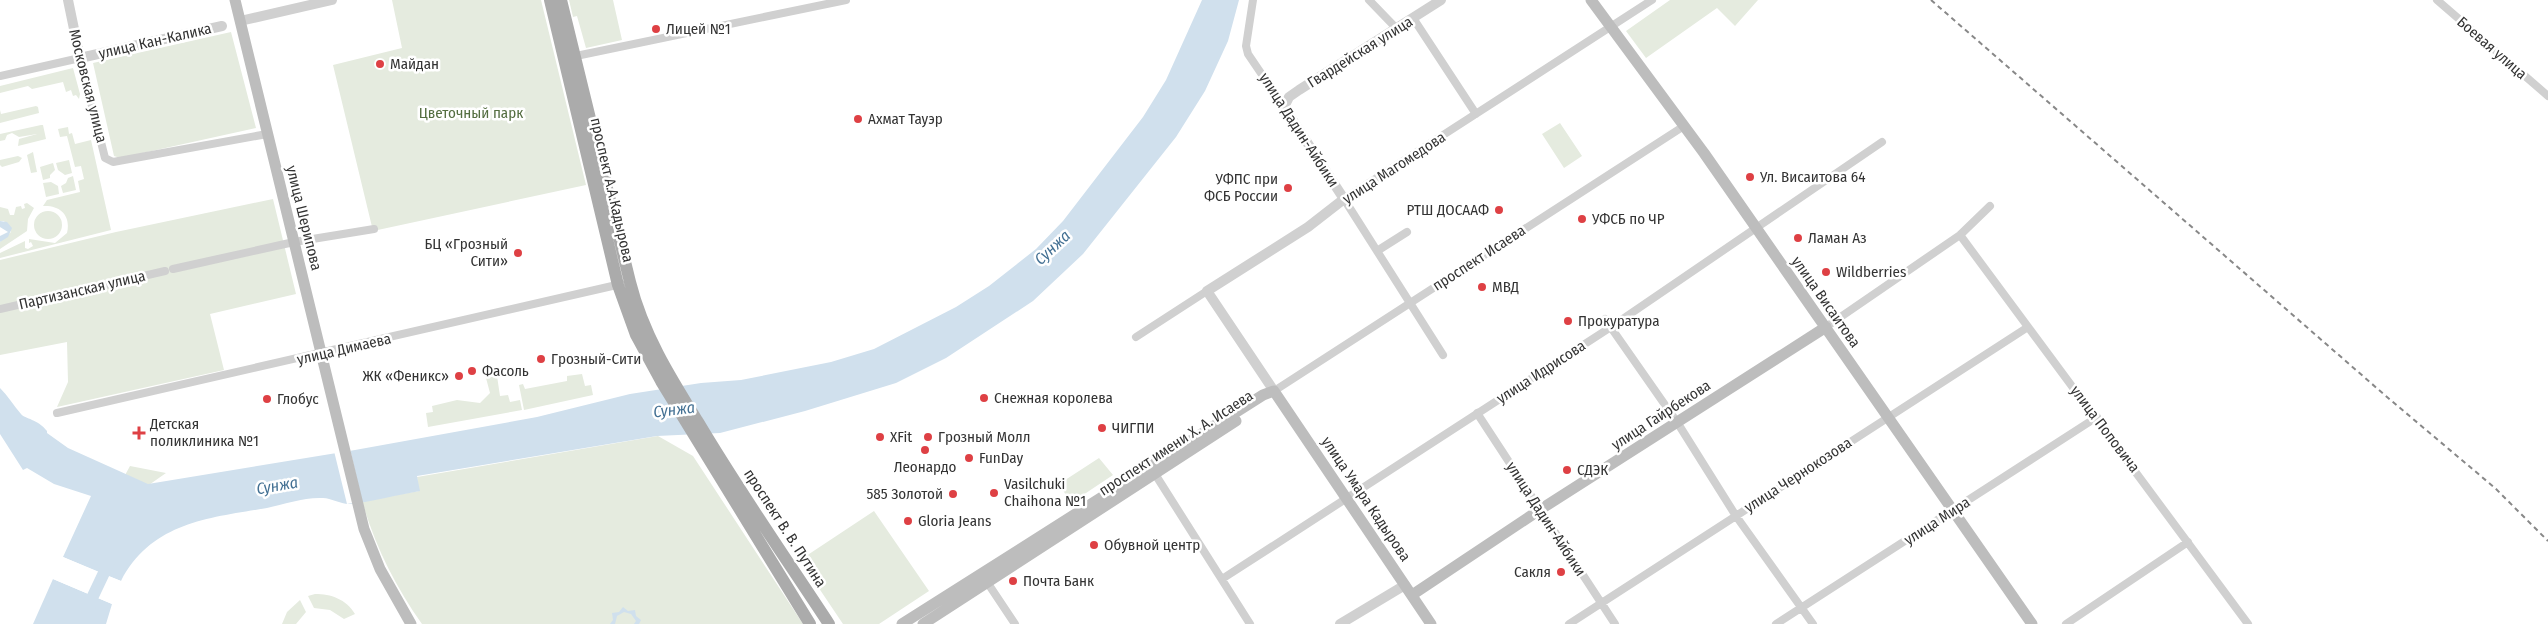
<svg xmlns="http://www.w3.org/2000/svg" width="2548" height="624" font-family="'Fira Sans Condensed',sans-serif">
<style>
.green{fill:#e5ebdf}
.water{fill:#d0e0ed}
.pier{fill:#fff}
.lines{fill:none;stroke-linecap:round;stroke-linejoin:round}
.river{stroke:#d0e0ed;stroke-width:12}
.minor{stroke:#d0d0d0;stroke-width:8}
.tertiary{stroke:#d0d0d0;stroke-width:10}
.secondary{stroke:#bdbdbd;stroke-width:11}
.primary{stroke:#ababab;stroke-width:12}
.rail{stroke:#888;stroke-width:2;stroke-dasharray:5 4;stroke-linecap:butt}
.poi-dot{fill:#de4044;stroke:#fff;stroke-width:2}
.labels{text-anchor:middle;stroke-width:5;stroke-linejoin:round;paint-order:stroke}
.poi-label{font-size:15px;fill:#333;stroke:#fff;text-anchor:start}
.street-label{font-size:15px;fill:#333;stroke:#fff}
.park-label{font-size:15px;fill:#546e41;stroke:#fff}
.water-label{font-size:16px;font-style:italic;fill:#437093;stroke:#fff}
</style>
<rect width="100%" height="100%" fill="#fff"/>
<path class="green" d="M392,0h149l45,185 -213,46 -40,-166 69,-17z
M569,0h44l9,40 -36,8 -9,-32 -4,1z
M1670,0h88l-23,26 -18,-18 -71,50 -20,-27z
M231,32l25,96 -136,30 -6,-2 -21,-93z
M73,68l7,26 -1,5 -3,-4 -3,1 -2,-6 -5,2 -3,-10 -31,7 -4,-3 -28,7v-7z
M36,106l2,1 1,6 -39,10v-13l1,4z
M1560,123l22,33 -18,12 -22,-34z
M41,125h2l3,14 -28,7 1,-7 18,-5 -18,3 -7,-4 -5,2 -2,5 -5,1v-7z
M68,127l1,7 3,-1 3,11 16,-4 20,90 -111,28v-5l25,-12v7l3,1 5,-3 -2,-4 -2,1v-4l26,4 12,-10c4,-17 -6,-28 -24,-27l4,-6 33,-8 -2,-11 6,-2 -3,-13 -6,1 -8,-31 -7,1 -2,-8z
M33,152l4,20 -6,1 -4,-18z
M18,156l4,2 -3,4 -17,5 -2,-2v-5z
M69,160l3,13 -7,2 -7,-5 -2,-7z
M53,163l2,7 -5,5v3l-7,2 -3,-13z
M73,176l3,14 -13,3 -2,-7 5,-3 2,-5z
M51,182l7,4 1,8 -13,3 -3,-14z
M273,199l23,95 -86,20 14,56 -167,37 11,-25 -1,-40 -67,13v-95l116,-28z
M27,203l7,5 -6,11 -1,12 -27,18v-7l11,-10 -7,-11h-4v-14l8,2 2,6h4l2,-8 5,-1 1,3 3,-1 -1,-4z
M34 225a14 14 0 1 1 28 0a14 14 0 1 1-28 0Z
M582,374l3,12 6,-1 2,10 -69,15 -5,-25 4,-1 2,5 42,-8v-5z
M497,376l3,20 8,-1 2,7 10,-2 2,10 -94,17 -2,-14 7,-1 -1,-6 25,-6 23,3 10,-10 -4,-15z
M658,436l35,20 110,168h-381c-27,-38 -47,-78 -60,-123l57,-10 -2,-14z
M1099,458l14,17 -42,28 -12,-19z
M130,466l36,7 -20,14 -35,14z
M874,511l55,80 -50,33h-36l-43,-64z
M315,594c16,0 31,5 40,20l-11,5 -14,-9 -16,-2 -6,-12z
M300,600l6,12 -10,12h-14l5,-12z"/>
<path class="water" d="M1202,0h37l-11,41 -23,50 -29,46 -93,117 -50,47 -87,57 -50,25 -91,28 -85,22 -63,3 -240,40 3,15c-24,4 -48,11 -71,13 -9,0 -18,-6 -26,-6 -18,-1 -39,6 -56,10 -58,10 -115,14 -146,73l-58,-24 28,-61 -37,-12 -27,-16 -4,2 -23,-36v-46c8,8 14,18 21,26 4,5 17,5 26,17v2l21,15 80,36 207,-34 182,-33 93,-23 71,-11 40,-3 90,-18 43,-13 82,-42 33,-21 47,-37 27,-28 80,-104 23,-37z
M0,221l7,1 5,6 -4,9 -8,5v-6l8,-4 -8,-5z
M53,579l59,25 -6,20h-73z
M623,607l5,4 7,-1 1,6 5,4 -2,4h-5l2,-3 -5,-7 -7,-2 -7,4 -2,8h-5l3,-4 -1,-7 7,-1z"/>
<path class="pier" d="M350,449l12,52 -15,3 -13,-53z
M63,557l40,17 18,7 -1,3 -58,-25z
M54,577l59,24 -1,3 -59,-25z"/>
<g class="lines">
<path class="river" d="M84,624l9,-28 18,-38"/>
<path class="minor" d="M1253,0l-7,46 2,8 36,53
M1369,0l28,29
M2437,0l111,96
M1413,18l63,96
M576,56l270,-56
M0,76l80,-18 25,100 8,4 154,-28
M1960,235l288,389
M1377,251l30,-19
M173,269l121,-27 80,-13
M0,309l165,-38
M1605,319l72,103 59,94 77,108
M1826,327l134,-92 30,-29
M1136,337l71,-46
M1443,355l-99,-156 308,-199
M1274,391l410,-265
M57,413l564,-129
M1477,413l138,211
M1155,474l95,150
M1222,579l389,-252 271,-185
M987,582l28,42
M1569,624l459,-297
M1776,624l321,-207
M2066,624l122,-82"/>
<path class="tertiary" d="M68,0l12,58 142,-32
M240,21l92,-21
M1274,391l-67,-100 101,-64 36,-28 -60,-92 5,-10 10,-7 142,-90
M1340,624l65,-39"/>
<path class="secondary" d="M235,0l129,529 16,40 31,55
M1591,0l113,153 328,471
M1274,391l157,233
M1412,595l129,-86 285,-182
M902,624l361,-229 11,-4
M923,624l313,-203"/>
<path class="primary" d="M550,0l68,285 18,50 25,46 149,243
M561,0l69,282c13,52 40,95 68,140 41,69 87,135 131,202"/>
<path class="rail" d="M1931,0l456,397 108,91 53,53"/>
</g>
<g class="poi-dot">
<circle cx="656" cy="29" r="5"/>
<circle cx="380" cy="64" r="5"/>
<circle cx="858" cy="119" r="5"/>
<circle cx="1750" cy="177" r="5"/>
<circle cx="1288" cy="188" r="5"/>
<circle cx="1499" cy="210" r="5"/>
<circle cx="1582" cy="219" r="5"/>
<circle cx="1798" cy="238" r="5"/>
<circle cx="518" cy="253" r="5"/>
<circle cx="1826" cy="272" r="5"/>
<circle cx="1482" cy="287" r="5"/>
<circle cx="1568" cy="321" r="5"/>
<circle cx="541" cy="359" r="5"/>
<circle cx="472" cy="371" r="5"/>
<circle cx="459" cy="376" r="5"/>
<circle cx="984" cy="398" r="5"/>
<circle cx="267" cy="399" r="5"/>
<circle cx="1102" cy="428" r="5"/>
<path d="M136.5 425.5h5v5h5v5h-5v5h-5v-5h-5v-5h5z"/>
<circle cx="880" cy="437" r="5"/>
<circle cx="928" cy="437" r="5"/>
<circle cx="925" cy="450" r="5"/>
<circle cx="969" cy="458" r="5"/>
<circle cx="1567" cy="470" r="5"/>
<circle cx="994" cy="493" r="5"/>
<circle cx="953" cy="494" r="5"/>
<circle cx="908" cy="521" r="5"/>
<circle cx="1094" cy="545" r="5"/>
<circle cx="1561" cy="572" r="5"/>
<circle cx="1013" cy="581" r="5"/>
</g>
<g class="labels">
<g class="poi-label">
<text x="666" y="34">Лицей №1</text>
<text x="390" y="69">Майдан</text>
<text x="868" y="124">Ахмат Тауэр</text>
<text x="1760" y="182">Ул. Висаитова 64</text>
<text x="1278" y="184" text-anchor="end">УФПС при<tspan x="1278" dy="17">ФСБ России</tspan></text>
<text x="1489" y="215" text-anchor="end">РТШ ДОСААФ</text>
<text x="1592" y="224">УФСБ по ЧР</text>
<text x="1808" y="243">Ламан Аз</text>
<text x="508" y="249" text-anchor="end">БЦ «Грозный<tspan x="508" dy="17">Сити»</tspan></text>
<text x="1836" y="277">Wildberries</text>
<text x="1492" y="292">МВД</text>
<text x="1578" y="326">Прокуратура</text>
<text x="551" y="364">Грозный-Сити</text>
<text x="482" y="376">Фасоль</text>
<text x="449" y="381" text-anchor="end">ЖК «Феникс»</text>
<text x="994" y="403">Снежная королева</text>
<text x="277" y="404">Глобус</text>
<text x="150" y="429">Детская<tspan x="150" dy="17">поликлиника №1</tspan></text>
<text x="1112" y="433">ЧИГПИ</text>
<text x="890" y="442">XFit</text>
<text x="938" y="442">Грозный Молл</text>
<text x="979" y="463">FunDay</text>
<text x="925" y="472" text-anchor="middle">Леонардо</text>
<text x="1577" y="475">СДЭК</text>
<text x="1004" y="489">Vasilchuki<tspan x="1004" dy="17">Chaihona №1</tspan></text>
<text x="943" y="499" text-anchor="end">585 Золотой</text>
<text x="918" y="526">Gloria Jeans</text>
<text x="1104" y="550">Обувной центр</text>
<text x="1551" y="577" text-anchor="end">Сакля</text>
<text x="1023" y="586">Почта Банк</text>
</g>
<g class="street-label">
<text transform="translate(155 41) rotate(-13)" y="5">улица Кан-Калика</text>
<text transform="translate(2492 48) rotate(41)" y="5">Боевая улица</text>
<text transform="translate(1360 52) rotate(-32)" y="5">Гвардейская улица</text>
<text transform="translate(88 86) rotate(76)" y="5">Московская улица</text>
<text transform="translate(1299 130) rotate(57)" y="5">улица Дадин-Айбики</text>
<text transform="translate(1394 168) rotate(-33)" y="5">улица Магомедова</text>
<text transform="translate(612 190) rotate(77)" y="5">проспект А.А.Кадырова</text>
<text transform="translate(304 218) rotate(76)" y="5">улица Шерипова</text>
<text transform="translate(1479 258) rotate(-33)" y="5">проспект Исаева</text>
<text transform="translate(82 290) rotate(-13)" y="5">Партизанская улица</text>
<text transform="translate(1826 302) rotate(55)" y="5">улица Висаитова</text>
<text transform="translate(344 349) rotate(-13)" y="5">улица Димаева</text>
<text transform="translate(1541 372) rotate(-33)" y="5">улица Идрисова</text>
<text transform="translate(1661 415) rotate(-33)" y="5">улица Гайрбекова</text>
<text transform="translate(2105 429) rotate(53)" y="5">улица Поповича</text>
<text transform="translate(1176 443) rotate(-33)" y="5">проспект имени Х. А. Исаева</text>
<text transform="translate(1798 475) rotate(-33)" y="5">улица Чернокозова</text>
<text transform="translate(1366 499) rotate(56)" y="5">улица Умара Кадырова</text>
<text transform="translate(1546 519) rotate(57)" y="5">улица Дадин-Айбики</text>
<text transform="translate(1937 521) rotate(-33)" y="5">улица Мира</text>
<text transform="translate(785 528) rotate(57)" y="5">проспект В. В. Путина</text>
</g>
<g class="park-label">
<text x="471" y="118">Цветочный парк</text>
</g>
<g class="water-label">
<text transform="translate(1052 247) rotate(-43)" y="6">Сунжа</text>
<text transform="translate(674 409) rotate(-7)" y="6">Сунжа</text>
<text transform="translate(277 485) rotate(-10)" y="6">Сунжа</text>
</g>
</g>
</svg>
